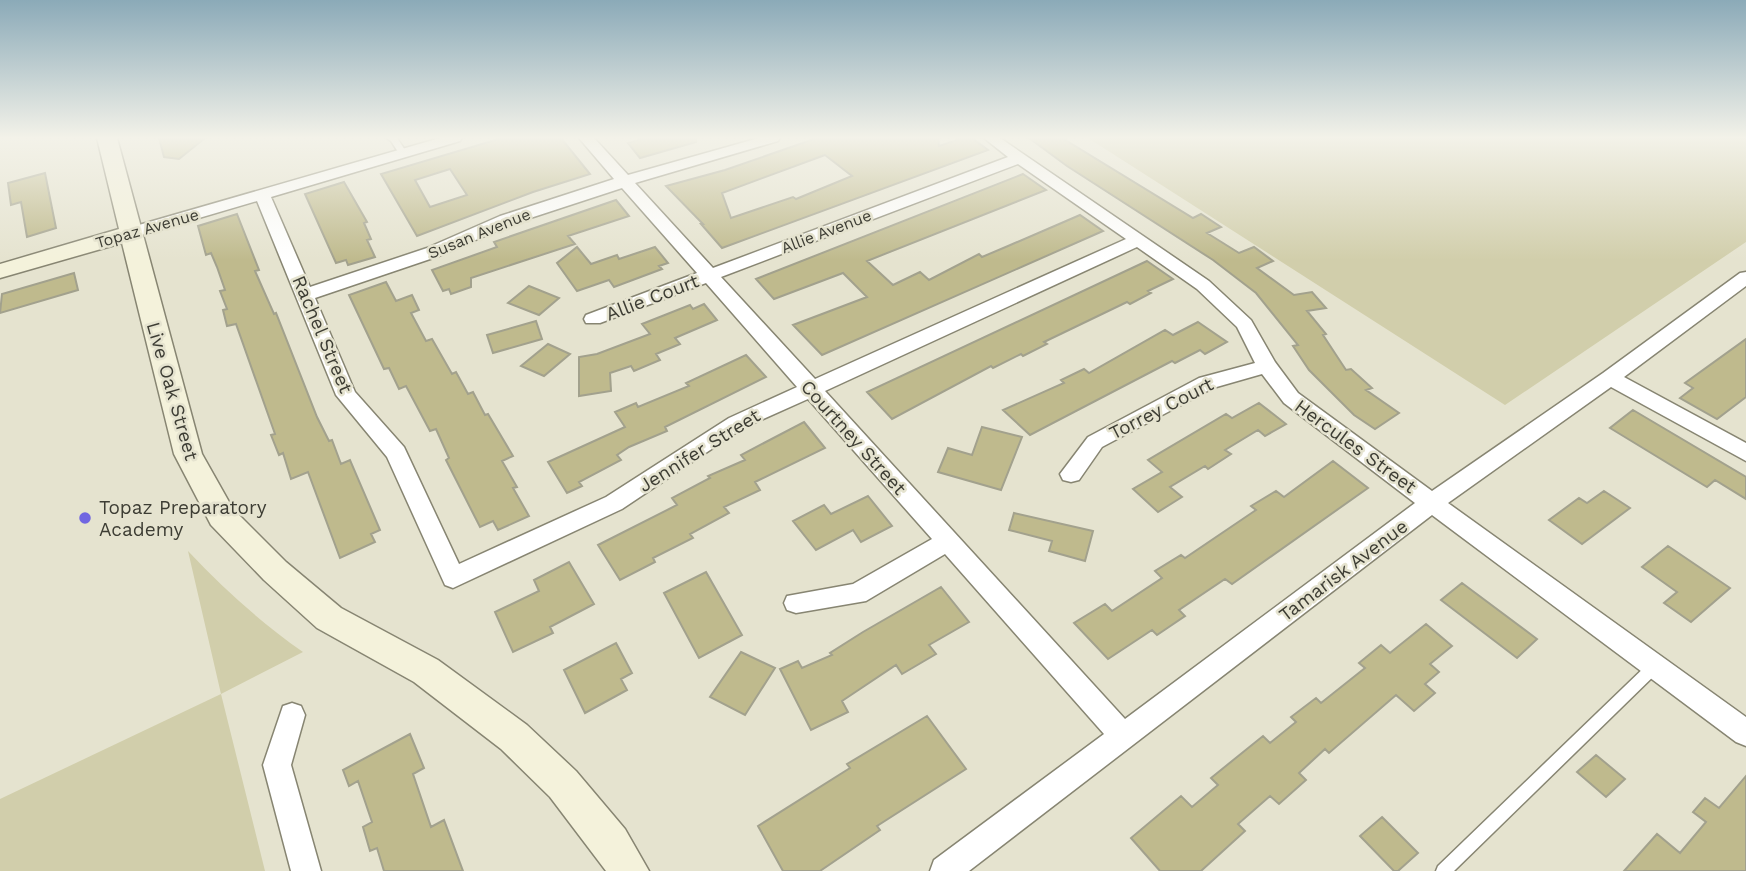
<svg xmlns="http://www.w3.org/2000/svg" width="1746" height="871" font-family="'Work Sans',sans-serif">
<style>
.green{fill:#d1ceab}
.building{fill:#bfba8d;stroke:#a2a18d;stroke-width:2;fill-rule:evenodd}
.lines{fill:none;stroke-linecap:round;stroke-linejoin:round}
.lane-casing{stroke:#878572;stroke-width:3}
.street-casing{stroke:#878572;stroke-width:3}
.secondary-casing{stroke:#878572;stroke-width:3}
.lane{fill:#fff;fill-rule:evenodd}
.street{fill:#fff;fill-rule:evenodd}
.secondary{fill:#f4f2db;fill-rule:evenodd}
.poi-dot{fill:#7166e1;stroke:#e5e3cf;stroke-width:2.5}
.labels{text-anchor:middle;stroke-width:5;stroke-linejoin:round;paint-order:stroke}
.far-street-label{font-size:16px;fill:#3d3d34;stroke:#e5e3cf}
.street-label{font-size:19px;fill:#3d3d34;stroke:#e5e3cf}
.poi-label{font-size:19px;fill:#3d3d34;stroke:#e5e3cf;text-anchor:start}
</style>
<rect width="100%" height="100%" fill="#e5e3cf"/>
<path class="green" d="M1088,138h658v104l-241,163z
M188,551c36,38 72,71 115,101l-82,42 44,177h-265v-72l221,-105z"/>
<path class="building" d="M159,138h46l-26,21 -15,-2z
M502,138h59l29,36 -57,18 -116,44 -36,-62zM450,169l17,26 -37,12 -15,-27z
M647,138h49v4l-56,16 -12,-15z
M817,138h121l1,8 24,-8h9l16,12 -266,98 -21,-24h2l-37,-38 59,-16zM825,155l27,21 -56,23 -3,-2 -62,21 -9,-25z
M1029,138h33l131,80 8,-4 20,13 -14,6 32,20 15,-6 19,14 -16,7 37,27 18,-3 14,16 -19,3 19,23 -3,1 23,35 5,-1 21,19 -6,2 33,23 -24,16 -21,-14 -45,-45 -16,-24 5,-1 -42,-52 -43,-33 -146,-94z
M45,173l11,55 -29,9 -6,-35 -10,3 -3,-22z
M1023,174l23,16 -179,71 26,24 27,-13 9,8 50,-26 3,3 26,-11 72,-31 23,16 -281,124 -29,-30 74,-28 -24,-24 -69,26 -18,-20z
M344,182l23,40 -3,1 7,16 -4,1 8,17 -27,8 -2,-5 -10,3 -31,-69z
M616,200l13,16 -61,20 7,8 -104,34v9l-20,7 -2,-5 -6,2 -11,-21 65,-23 -3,-5z
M237,214l22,56 -4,1 19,43 2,-1 41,104 12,24 3,-1 9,24 9,-4 30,70 -9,4 4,8 -35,16 -32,-86 -17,7 -8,-26 -4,2 -8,-20 4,-1 -39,-110 -9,2 -4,-16 4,-1 -7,-18 5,-1 -8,-23 -6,-14 -5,2 -8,-29z
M577,247l14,17 26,-9 2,4 36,-12 13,16 -9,3 3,3 -48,18 -5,-7 -32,11 -20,-28z
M1147,261l26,18 -25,12 3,2 -21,11 -3,-2 -83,40 3,2 -24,12 -2,-2 -28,14 -2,-2 -99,53 -25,-27z
M74,273l4,17 -78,23 2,-19z
M386,282l10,19 16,-6 7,15 -8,3 15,28 6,-2 20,35 4,-2 12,22 5,-2 12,23 3,-1 25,42 -11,5 15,26 -4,1 16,28 -31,14 -5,-9 -13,6 -34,-67 3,-2 -13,-29 -6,2 -24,-45 -7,3 -10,-21 -5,1 -35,-74z
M529,286l30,12 -20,17 -31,-12z
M704,304l13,16 -42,18 5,6 -24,10 4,6 -26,11 -3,-5 -21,7 1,18 -32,5v-39l18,-3 53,-20 -8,-10 48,-19 3,4z
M536,321l6,18 -49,14 -6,-18z
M1198,322l29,20 -22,12 -5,-4 -25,13 -3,-2 -142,74 -27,-25 61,-27 -3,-3 23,-11 5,4 76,-43 8,5z
M1746,339v58l-29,22 -37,-21 13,-10 -8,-5z
M548,344l22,10 -26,22 -23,-10z
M746,355l20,22 -101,50 2,4 -38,16 -12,8 4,5 -42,22 3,4 -15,7 -19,-31 77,-35 -10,-15 21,-9 2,4 51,-21 -3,-3z
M1259,403l27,21 -21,12 -7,-6 -33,20 6,4 -23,15 -3,-3 -35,21 12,10 -24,15 -25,-23 29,-17 -14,-12 78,-46 6,4z
M1633,410l113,67v22l-31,-19 -8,7 -97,-59z
M804,422l21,26 -70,34 5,8 -36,17 5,6 -39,21 3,4 -40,20 2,4 -35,18 -22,-35 79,-40 -5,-7 38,-20 -2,-2 37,-16 -4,-5z
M982,427l40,10 -21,53 -63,-18 10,-24 24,7z
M1333,461l35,27 -136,96 -7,-5 -46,31 6,6 -28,19 -5,-5 -44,29 -34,-36 31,-19 7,7 50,-33 -7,-7 26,-16 4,3 71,-48 -5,-4 25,-15 8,6z
M1604,491l26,17 -48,36 -33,-24 30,-22 8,5z
M868,496l24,30 -31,16 -8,-12 -37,20 -23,-29 31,-16 7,9z
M1014,513l79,18 -8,30 -36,-10 3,-10 -43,-11z
M1668,546l62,42 -39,34 -27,-19 13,-11 -35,-25z
M569,562l25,42 -44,23 3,6 -40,19 -18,-40 44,-21 -5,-11z
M706,572l36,63 -43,23 -35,-65z
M1462,583l75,56 -20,19 -76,-58z
M941,587l28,35 -40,23 7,9 -34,20 -6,-9 -54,36 6,11 -37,18 -31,-61 18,-8 4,7 30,-13 -2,-2 33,-21z
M1426,624l26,22 -22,18 9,8 -14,12 10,9 -21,18 -18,-16 -67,58 -4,-4 -26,24 7,7 -27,24 -9,-8 -32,28 7,7 -44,40h-41l-29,-33 50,-42 11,11 26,-22 -7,-7 52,-42 7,7 26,-21 -5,-5 25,-19 5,5 44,-35 -6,-5 22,-18 9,8z
M616,643l16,30 -11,6 6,11 -42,23 -21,-43z
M741,652l34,16 -30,47 -35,-18z
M927,716l39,53 -89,57 3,4 -60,41h-37l-25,-45 92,-58 -3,-4z
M410,734l14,34 -11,6 18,53 13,-7 19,51h-79l-7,-23 -7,3 -7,-24 9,-5 -14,-41 -9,5 -6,-16z
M1596,755l29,24 -19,18 -29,-25z
M1746,776v95h-122l33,-37 23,19 26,-31 -13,-10 12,-14 14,10z
M1382,817l36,36 -20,18h-4l-34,-35z"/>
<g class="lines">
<g class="lane-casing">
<path id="lane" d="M387,138h10l10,15 -1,2h-6l-9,-14z
M1655,660l5,2 1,4 -1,4 -206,201h-18l2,-5 212,-204z"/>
</g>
<g class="street-casing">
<path id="street" d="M440,138h22l-2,3 -189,56 39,90 117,-39 73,-32 114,-37 -35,-41h15l34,37 131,-37h21l-2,3 -143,42 78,85 295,-111 -24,-19h16l209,143 42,39 24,42 23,31 134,98 171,-118 137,-100 6,-1v14l-122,91 122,66v18l-135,-74 -163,116 298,214v29l-10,-4 -304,-227 -463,356h-39l4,-11 170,-126 -159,-180 -79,47 -70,12 -9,-3 -3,-7 3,-7 66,-12 79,-45 -124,-140 -65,29 -121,81 -169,79 -8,-3 -58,-128 -51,-62 -79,-194 -126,37 -8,-5 2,-4zM1018,164l108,75 -311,140 -94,-102zM622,188l75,85 -111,42 -2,4 2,4h14l106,-40 91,104 -68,31 -123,79 -147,67 -55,-117 -49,-55 -40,-94 124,-42 73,-32zM1137,247l60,42 40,38 18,36 -56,15 -111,59 -28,37 3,6 8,2 8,-2 23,-33 111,-59 49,-14 22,29 131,100 -290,216 -300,-328z
M292,703l9,3 4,9 -14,50 30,106h-30l-28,-106 20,-59z"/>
</g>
<g class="secondary-casing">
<path id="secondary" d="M97,138h20l85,316 31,55 53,53 55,46 97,52 89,65 49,46 49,58 24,42h-43l-56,-74 -49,-48 -87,-67 -97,-54 -53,-48 -53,-55 -37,-71 -52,-211 -122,35v-14l119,-35z"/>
</g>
<use href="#lane" class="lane"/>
<use href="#street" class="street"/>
<use href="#secondary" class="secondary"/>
</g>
<linearGradient id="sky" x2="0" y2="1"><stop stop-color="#8baab8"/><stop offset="0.53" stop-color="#f3f2e9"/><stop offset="1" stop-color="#f3f2e9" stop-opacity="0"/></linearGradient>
<rect width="1746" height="260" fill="url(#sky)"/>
<circle class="poi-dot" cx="85" cy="518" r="7"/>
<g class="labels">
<g class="far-street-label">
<text transform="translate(147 228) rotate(-16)" y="6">Topaz Avenue</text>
<text transform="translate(826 231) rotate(-21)" y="6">Allie Avenue</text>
<text transform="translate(479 233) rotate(-22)" y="6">Susan Avenue</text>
</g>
<g class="street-label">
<text transform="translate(652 297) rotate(-21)" y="7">Allie Court</text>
<text transform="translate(323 334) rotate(67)" y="7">Rachel Street</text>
<text transform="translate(173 391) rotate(74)" y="7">Live Oak Street</text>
<text transform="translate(1161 408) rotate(-27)" y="7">Torrey Court</text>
<text transform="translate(854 437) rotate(48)" y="7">Courtney Street</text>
<text transform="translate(1356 446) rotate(36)" y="7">Hercules Street</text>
<text transform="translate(699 450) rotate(-32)" y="7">Jennifer Street</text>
<text transform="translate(1343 570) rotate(-37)" y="7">Tamarisk Avenue</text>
</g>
<g class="poi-label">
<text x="99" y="514">Topaz Preparatory<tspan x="99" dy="22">Academy</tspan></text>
</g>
</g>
</svg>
